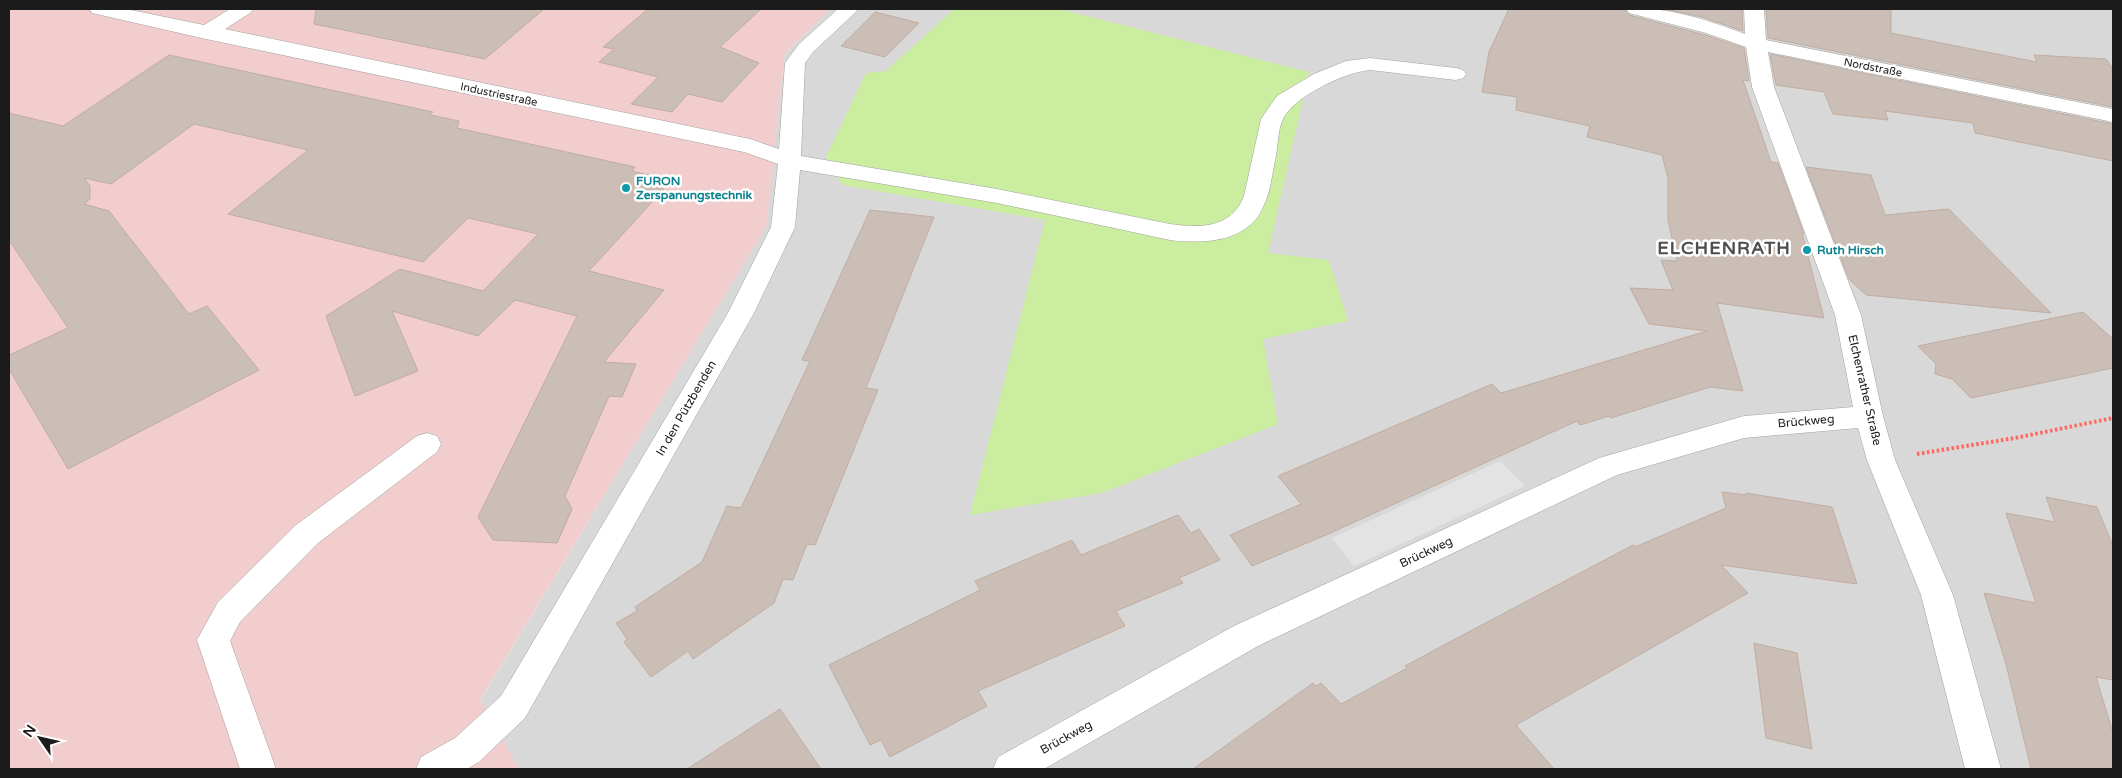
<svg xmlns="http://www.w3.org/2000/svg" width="2122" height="778" font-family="'Varela Round',sans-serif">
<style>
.residential{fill:#d9d8d8}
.commercial{fill:#f1cdcd}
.grass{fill:#caeda0}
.parking{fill:#e3e3e3}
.building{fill:#cabeb6;stroke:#c0ada1}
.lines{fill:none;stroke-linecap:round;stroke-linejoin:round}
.minor-casing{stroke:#a2a2a2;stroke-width:1}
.path{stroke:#ff675f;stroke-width:4;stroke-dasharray:2.5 2.5;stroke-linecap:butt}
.minor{fill:#fff;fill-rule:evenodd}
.culture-dot{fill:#0f9aa8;stroke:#fff;stroke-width:2}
.labels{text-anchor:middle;stroke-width:5;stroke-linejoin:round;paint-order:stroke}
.far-street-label{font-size:11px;fill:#1b1b1b;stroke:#fff}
.culture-label{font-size:12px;font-weight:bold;fill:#0d838f;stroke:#fff;text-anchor:start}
.street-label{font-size:12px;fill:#1b1b1b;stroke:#fff}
.district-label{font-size:18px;font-weight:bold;letter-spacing:1px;fill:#4e4e4e;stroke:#fff}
</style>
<rect width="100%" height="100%" fill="#eee8e0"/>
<path class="residential" d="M830,9h1283v760h-1594l-39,-68 286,-474 19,-174z"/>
<path class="commercial" d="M9,9h821l-45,44 -19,174 -286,473 39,69h-510z"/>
<path class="grass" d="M954,9h105l250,63 -41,181 61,7 19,61 -85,18 15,85 -176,69 -132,22 75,-295 -203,-35 -16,-28 40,-84 20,-2z"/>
<path class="parking" d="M1500,461l25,25 -171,80 -22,-28z"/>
<path class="building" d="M316,9h228l-59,50 -171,-35z
M648,9h113l-41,38 39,16 -37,39 -34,-8 -16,18 -41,-8 27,-27 -59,-15 15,-13 -11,-2z
M1509,9h115l5,6 76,20 39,13 5,33 -6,-1 28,82 7,1 26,71 -2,-1 22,85 -107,-15 26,88 -33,-4 -99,31 -2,-2 -29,9 -3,-4 -251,114 -74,31 -22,-31 71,-31 -23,-28 214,-92 9,9 206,-62 -58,-7 -19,-36 43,2 -12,-30 16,1 -9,-41v-42l-6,-23 -75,-18 3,-11 -74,-16 1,-13 -35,-5 7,-40z
M1663,9h79l1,22 -41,-14z
M1766,9h125v24l146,29 -3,-7 72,4 7,10v38l-345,-69z
M875,12l44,11 -34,34 -44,-11z
M1770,54l343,70v37l-138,-28 -2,-10 -88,-12 3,9 -55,-6 -9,-22 -48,-7z
M169,55l264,57 -3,3 29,6 -2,7 178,39 -3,4 30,7 -8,9 10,2 -75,82 75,19 -60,72 32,2 -14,33 -13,-1 -44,100 7,13 -15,34 -64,-3 -15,-23 99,-201 -62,-16 -37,36 -86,-25 26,60 -63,25 -29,-80 74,-47 83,22 55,-57 -70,-16 -45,44 -195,-48 80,-64 -114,-26 -83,60 -27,-6 6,8v13l-6,5 25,7 80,103 18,-8 52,64 -191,99 -59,-100v-14l59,-27 -59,-88v-127l54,13z
M1806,167l65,8 14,40 64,-6 102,104 -185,-18 -17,-16z
M870,210l64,7 -68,171 12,2 -63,155 -8,-1 -14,36 -10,-1 -9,24 -81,56 -5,-8 -37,26 -27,-35 3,-3 -11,-16 21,-12 -2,-4 67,-45 25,-56 14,2 69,-147 -8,-1z
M2083,312l30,27v29l-142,30 -19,-19 -17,-5 1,-10 -18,-18z
M1722,492l24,3v-2l86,14 25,77 -136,-19 27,28 -232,132 38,44h-361l120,-86 3,3 5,-3 20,21 66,-36 -2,-2 39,-21 189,-100 2,2 91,-39z
M2046,497l51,10 16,39v134l-17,-3 17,56v36h-82l-25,-105 -22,-71 52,10 -30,-90 49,9z
M1178,515l13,18 8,-4 21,31 -41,18 4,5 -67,28 9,15 -147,65 9,15 -97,51 -9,-17 -11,5 -41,-80 151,-75 -5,-9 97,-41 9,15z
M1754,643l43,10 15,96 -46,-11z
M780,709l41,60h-134z"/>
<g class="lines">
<g class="minor-casing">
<path id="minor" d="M89,9h37l78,16 26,-16h23l-3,4 -25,16 525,110 29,10 6,-86 14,-19 39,-35h21l-46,43 -8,11 -4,93 196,33 173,35c30,4 61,5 74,-28l17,-77 16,-23 37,-22 32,-13 24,-3 86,10 7,2 3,4 -3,4 -7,2 -86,-10c-24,2 -76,26 -87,49 -5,10 -5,25 -7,37 -4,17 -5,35 -13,51 -15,36 -61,37 -93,33l-173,-37 -197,-33 -5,57 -41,86 -229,405 -46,44 -12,7h-51l5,-12 34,-19 46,-42 227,-383 43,-86 7,-63 -34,-12 -538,-113 -114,-26z
M1626,9c41,-3 81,11 119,25l-1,-25h20l2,31 347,69v13l-345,-70 6,35 87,228 22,101 12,44 58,135 48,174h-36l-44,-174 -54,-135 -9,-32 -114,10 -127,37 -359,171 -214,123h-51l5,-12 236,-131 365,-168 145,-42 109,-9 -18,-92 -83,-228 -6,-40 -40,-14 -77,-20z
M427,433l10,3 4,8 -4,8 -119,91 -78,79 -10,19 46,128h-36l-43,-129 21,-38 78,-77 121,-89z"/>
</g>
<path class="path" d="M1917,454l98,-16 98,-20"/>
<use href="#minor" class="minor"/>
</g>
<g class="culture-dot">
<circle cx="626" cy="188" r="5"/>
<circle cx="1807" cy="250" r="5"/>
</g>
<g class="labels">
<g class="far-street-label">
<text transform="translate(1873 67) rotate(11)" y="4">Nordstraße</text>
<text transform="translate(499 94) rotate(12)" y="4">Industriestraße</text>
</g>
<g class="culture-label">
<text x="636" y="185">FURON<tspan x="636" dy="14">Zerspanungstechnik</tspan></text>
<text x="1817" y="254">Ruth Hirsch</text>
</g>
<g class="street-label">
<text transform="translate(1865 390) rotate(77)" y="4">Elchenrather Straße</text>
<text transform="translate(686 408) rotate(-60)" y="4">In den Pützbenden</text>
<text transform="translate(1806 421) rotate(-5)" y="4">Brückweg</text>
<text transform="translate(1426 552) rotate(-25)" y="4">Brückweg</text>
<text transform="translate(1066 737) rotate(-29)" y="4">Brückweg</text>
</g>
<g class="district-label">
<text x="1724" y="254">ELCHENRATH</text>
</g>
</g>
<rect width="2122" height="778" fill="none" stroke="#1b1b1b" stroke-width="20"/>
<g transform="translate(40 738) rotate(304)" stroke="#ffffff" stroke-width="4" paint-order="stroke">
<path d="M0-4L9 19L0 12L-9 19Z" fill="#1b1b1b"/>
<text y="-8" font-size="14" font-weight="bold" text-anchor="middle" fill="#1b1b1b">N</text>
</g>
</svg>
